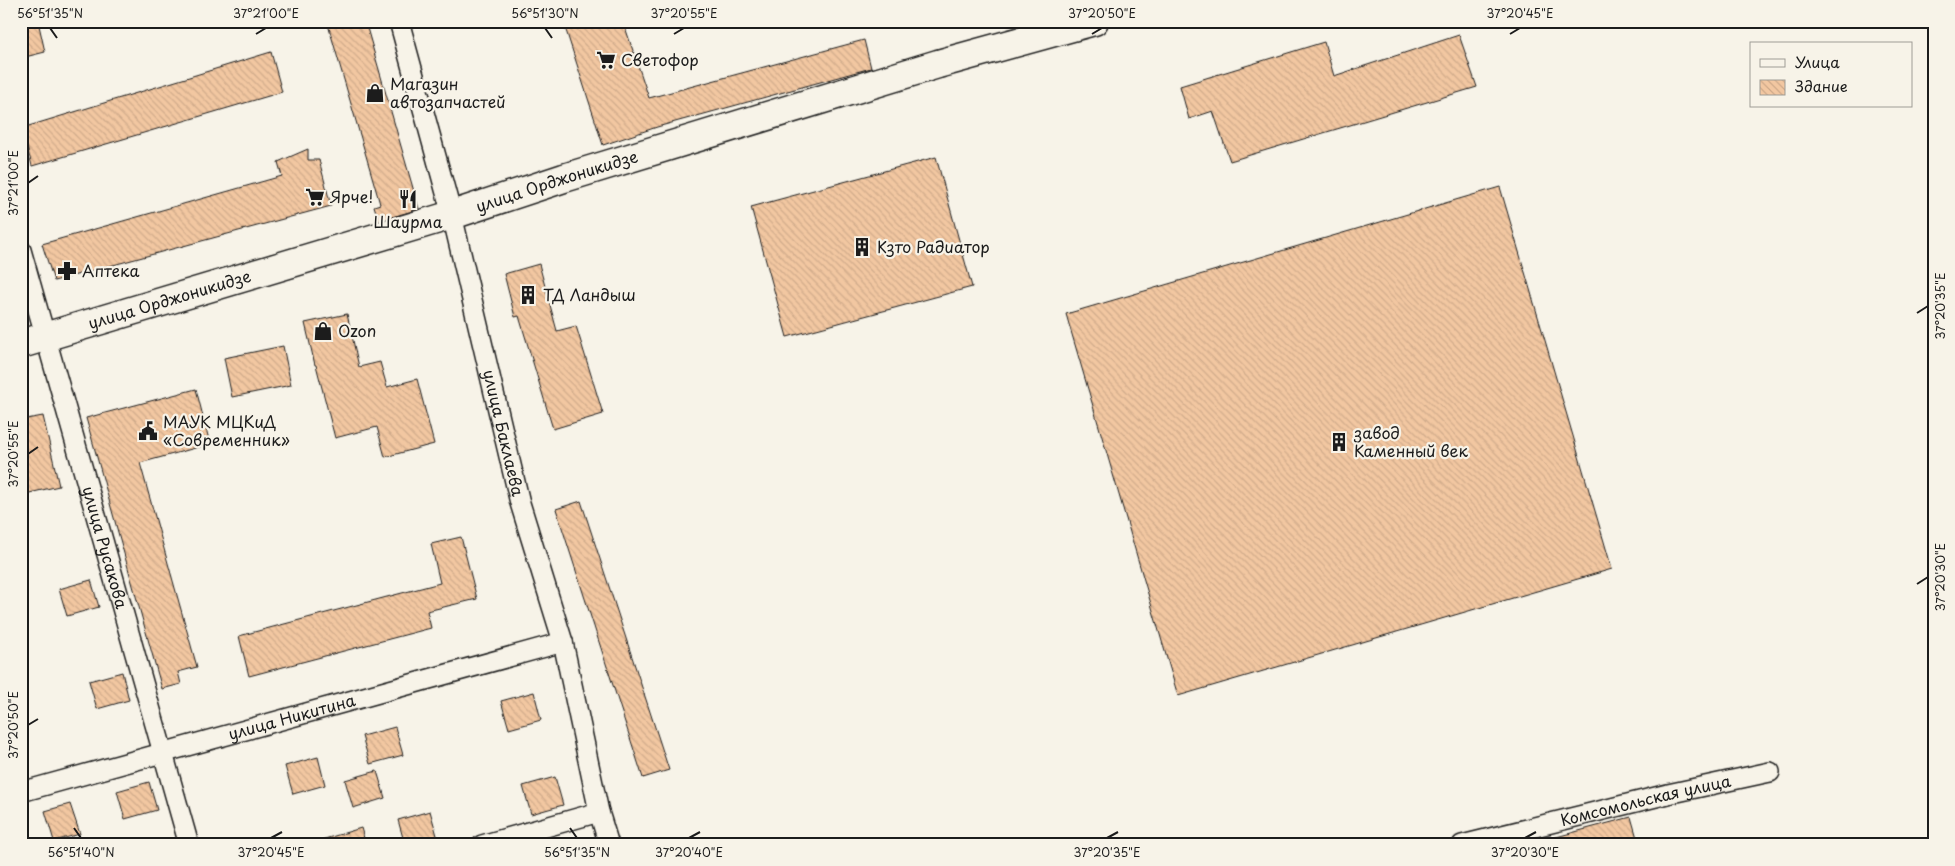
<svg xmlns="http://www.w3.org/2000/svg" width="1955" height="866" font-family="'Playpen Sans',sans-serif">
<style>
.building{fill:url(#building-back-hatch);stroke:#1c1c1c}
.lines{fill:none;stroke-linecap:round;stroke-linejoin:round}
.street-casing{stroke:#1c1c1c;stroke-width:22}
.primary-casing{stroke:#1c1c1c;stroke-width:31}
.street{stroke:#f7f3e8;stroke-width:19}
.primary{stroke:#f7f3e8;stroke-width:28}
.ticks{fill:none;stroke:#1c1c1c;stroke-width:2}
.labels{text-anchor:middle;stroke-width:4.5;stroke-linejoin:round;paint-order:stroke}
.poi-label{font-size:16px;fill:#1c1c1c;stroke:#f7f3e8;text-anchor:start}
.street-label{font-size:16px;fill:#1c1c1c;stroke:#f7f3e8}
.neatline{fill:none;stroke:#1c1c1c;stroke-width:2}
.ticks-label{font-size:12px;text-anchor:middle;fill:#1c1c1c}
</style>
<defs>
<pattern id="building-back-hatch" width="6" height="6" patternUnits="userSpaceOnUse" patternTransform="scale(1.25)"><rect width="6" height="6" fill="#f2c7a1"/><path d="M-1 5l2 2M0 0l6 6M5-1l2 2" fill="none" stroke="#cfaa8a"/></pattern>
</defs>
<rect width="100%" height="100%" fill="#f7f3e8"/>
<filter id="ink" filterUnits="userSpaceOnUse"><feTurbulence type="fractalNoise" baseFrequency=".02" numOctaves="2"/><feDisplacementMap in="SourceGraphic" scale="10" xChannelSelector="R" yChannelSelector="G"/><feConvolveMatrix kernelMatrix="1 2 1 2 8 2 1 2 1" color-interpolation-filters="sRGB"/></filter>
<g filter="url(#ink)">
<path class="building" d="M32,21h6l7,31 -24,6v-34z
M327,21h38l54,188 -40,12 -5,-15 6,-2z
M563,21h60l26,77 215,-58 7,28 -214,59 -54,18z
M1459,35l18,52 -247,74 -17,-50 -24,8 -9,-33 144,-44 10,34z
M271,52l11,40 -250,74 -10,-38z
M308,149v11h11l12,46 -277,75 -12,-37 240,-68 -4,-14z
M936,157l36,130 -185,50 -36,-130z
M1500,187l112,382 -434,127 -112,-382z
M539,264l18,67 19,-5 27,88 -50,15 -34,-113 -4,1 -11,-43z
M347,314l12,53 21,-5 7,25 30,-8 17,65 -49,13 -8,-30 -42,11 -19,-73h-1l-10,-42z
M283,346l8,39 -59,12 -8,-39z
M196,389l14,55 -70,19 57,204 -19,5 3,12 -19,5 -76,-271z
M43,416l16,70 -38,9v-75z
M581,501l88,269 -26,8 -87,-269z
M461,537l16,62 -50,12 4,17 -182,48 -10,-40 201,-53 -9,-39z
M91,580l8,27 -32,9 -8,-27z
M122,672l7,28 -32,9 -8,-28z
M534,692l7,28 -32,9 -8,-28z
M395,727l8,28 -33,9 -8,-28z
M318,757l7,28 -32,9 -8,-28z
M377,771l8,27 -32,10 -8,-28z
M555,777l8,28 -32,9 -8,-28z
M149,782l8,28 -32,9 -8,-28z
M70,804l10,30 -26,7 -9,-30z
M430,811l8,28 -21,6h-12l-7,-25z
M1631,817l8,28h-94v-5z
M361,828l5,17h-47l-1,-4z"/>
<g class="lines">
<g class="street-casing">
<g id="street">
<path id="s1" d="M399,21l53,194 68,288 43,139 36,170 10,33"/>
<path id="s2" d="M21,250l168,595"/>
<path id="s3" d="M21,792l542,-150"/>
<path d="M482,845l117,-33"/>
<path id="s4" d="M1462,845l206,-51 102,-22"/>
</g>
</g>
<g class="primary-casing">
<g id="primary">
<path id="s5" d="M21,344l431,-129 112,-37 374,-114 156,-43"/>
</g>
</g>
<use href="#street" class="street"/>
<use href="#primary" class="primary"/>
</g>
</g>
<path class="ticks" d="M50,28l7,10M545,28l7,10M256,34l10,-6M674,34l10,-6M1092,34l10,-6M1510,34l10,-6M28,183l10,-7M1917,313l11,-7M28,454l10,-7M1917,584l11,-7M28,725l10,-6M74,828l7,10M570,828l7,10M271,838l11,-6M689,838l11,-6M1107,838l11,-6M1525,838l11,-6"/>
<defs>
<g id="supermarket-bare" transform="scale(1.5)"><path d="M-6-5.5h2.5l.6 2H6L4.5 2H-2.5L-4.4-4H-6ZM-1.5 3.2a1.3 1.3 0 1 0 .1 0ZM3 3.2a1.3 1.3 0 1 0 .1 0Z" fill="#1c1c1c" stroke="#f7f3e8" stroke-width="2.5" paint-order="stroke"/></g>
<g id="shop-bare" transform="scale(1.5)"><path d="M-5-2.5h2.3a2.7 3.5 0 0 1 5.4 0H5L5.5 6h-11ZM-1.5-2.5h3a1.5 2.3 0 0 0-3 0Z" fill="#1c1c1c" stroke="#f7f3e8" stroke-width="2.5" paint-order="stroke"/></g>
<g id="restaurant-bare" transform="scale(1.5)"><path d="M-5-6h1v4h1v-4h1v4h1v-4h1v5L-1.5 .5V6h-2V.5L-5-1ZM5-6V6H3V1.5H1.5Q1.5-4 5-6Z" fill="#1c1c1c" stroke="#f7f3e8" stroke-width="2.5" paint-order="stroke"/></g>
<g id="building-bare" transform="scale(1.5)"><path d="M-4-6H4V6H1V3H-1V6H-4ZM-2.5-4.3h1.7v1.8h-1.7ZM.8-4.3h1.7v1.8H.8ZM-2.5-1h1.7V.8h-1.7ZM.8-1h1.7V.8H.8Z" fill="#1c1c1c" stroke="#f7f3e8" stroke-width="2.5" paint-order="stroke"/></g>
<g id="pharmacy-bare" transform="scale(1.5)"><path d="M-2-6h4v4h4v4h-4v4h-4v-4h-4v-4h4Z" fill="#1c1c1c" stroke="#f7f3e8" stroke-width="2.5" paint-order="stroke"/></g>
<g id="civic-bare" transform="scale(1.5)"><path d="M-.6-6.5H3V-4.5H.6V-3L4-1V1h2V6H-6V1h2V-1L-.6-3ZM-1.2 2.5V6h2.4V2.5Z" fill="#1c1c1c" stroke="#f7f3e8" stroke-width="2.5" paint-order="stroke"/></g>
</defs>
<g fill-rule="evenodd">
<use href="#supermarket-bare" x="606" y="60"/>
<use href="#shop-bare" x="375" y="93"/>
<use href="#supermarket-bare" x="315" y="197"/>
<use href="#restaurant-bare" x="408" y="199"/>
<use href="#building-bare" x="862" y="247"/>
<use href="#pharmacy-bare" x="67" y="271"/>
<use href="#building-bare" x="528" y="295"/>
<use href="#shop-bare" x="323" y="331"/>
<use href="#civic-bare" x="148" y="431"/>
<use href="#building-bare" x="1339" y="442"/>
</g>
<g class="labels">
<g class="poi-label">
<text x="621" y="66">Светофор</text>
<text x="390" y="90">Магазин<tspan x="390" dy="18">автозапчастей</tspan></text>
<text x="330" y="203">Ярче!</text>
<text x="408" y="228" text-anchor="middle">Шаурма</text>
<text x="877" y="253">Кзто Радиатор</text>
<text x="82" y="277">Аптека</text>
<text x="543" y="301">ТД Ландыш</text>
<text x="338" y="337">Ozon</text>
<text x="163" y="428">МАУК МЦКиД<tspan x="163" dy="18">«Современник»</tspan></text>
<text x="1354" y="439">завод<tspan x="1354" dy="18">Каменный век</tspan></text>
</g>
<g class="street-label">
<text dy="6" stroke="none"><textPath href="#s5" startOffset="560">улица Орджоникидзе</textPath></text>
<text dy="6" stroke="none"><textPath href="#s5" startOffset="155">улица Орджоникидзе</textPath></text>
<text dy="6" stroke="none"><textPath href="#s1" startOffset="425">улица Баклаева</textPath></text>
<text dy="6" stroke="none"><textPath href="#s2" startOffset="309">улица Русакова</textPath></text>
<text dy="6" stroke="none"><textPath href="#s3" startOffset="281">улица Никитина</textPath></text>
<text dy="6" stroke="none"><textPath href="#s4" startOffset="189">Комсомольская улица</textPath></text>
</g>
</g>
<rect width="1955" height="866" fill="none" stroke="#f7f3e8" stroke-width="55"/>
<rect x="1750" y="42" width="162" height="65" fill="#f7f3e8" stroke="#9f9d96"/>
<rect x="1760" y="59" width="25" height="8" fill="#f7f3e8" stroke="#9f9d96"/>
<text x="1795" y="68" font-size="15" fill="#1c1c1c">Улица</text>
<rect x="1760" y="80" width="25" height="15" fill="url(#building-back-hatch)" stroke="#9f9d96"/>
<text x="1795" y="92" font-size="15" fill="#1c1c1c">Здание</text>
<rect x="28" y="28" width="1900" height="810" class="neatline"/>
<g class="ticks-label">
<text x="50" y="18">56°51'35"N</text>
<text x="266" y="18">37°21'00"E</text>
<text x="545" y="18">56°51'30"N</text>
<text x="684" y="18">37°20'55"E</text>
<text x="1102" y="18">37°20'50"E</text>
<text x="1520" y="18">37°20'45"E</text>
<text transform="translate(14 183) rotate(-90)" y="4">37°21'00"E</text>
<text transform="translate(1941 306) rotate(-90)" y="4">37°20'35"E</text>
<text transform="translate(14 454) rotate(-90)" y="4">37°20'55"E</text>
<text transform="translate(1941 577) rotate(-90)" y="4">37°20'30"E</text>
<text transform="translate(14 725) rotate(-90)" y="4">37°20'50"E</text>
<text x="81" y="857">56°51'40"N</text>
<text x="271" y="857">37°20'45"E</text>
<text x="577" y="857">56°51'35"N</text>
<text x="689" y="857">37°20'40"E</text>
<text x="1107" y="857">37°20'35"E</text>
<text x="1525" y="857">37°20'30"E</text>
</g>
</svg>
